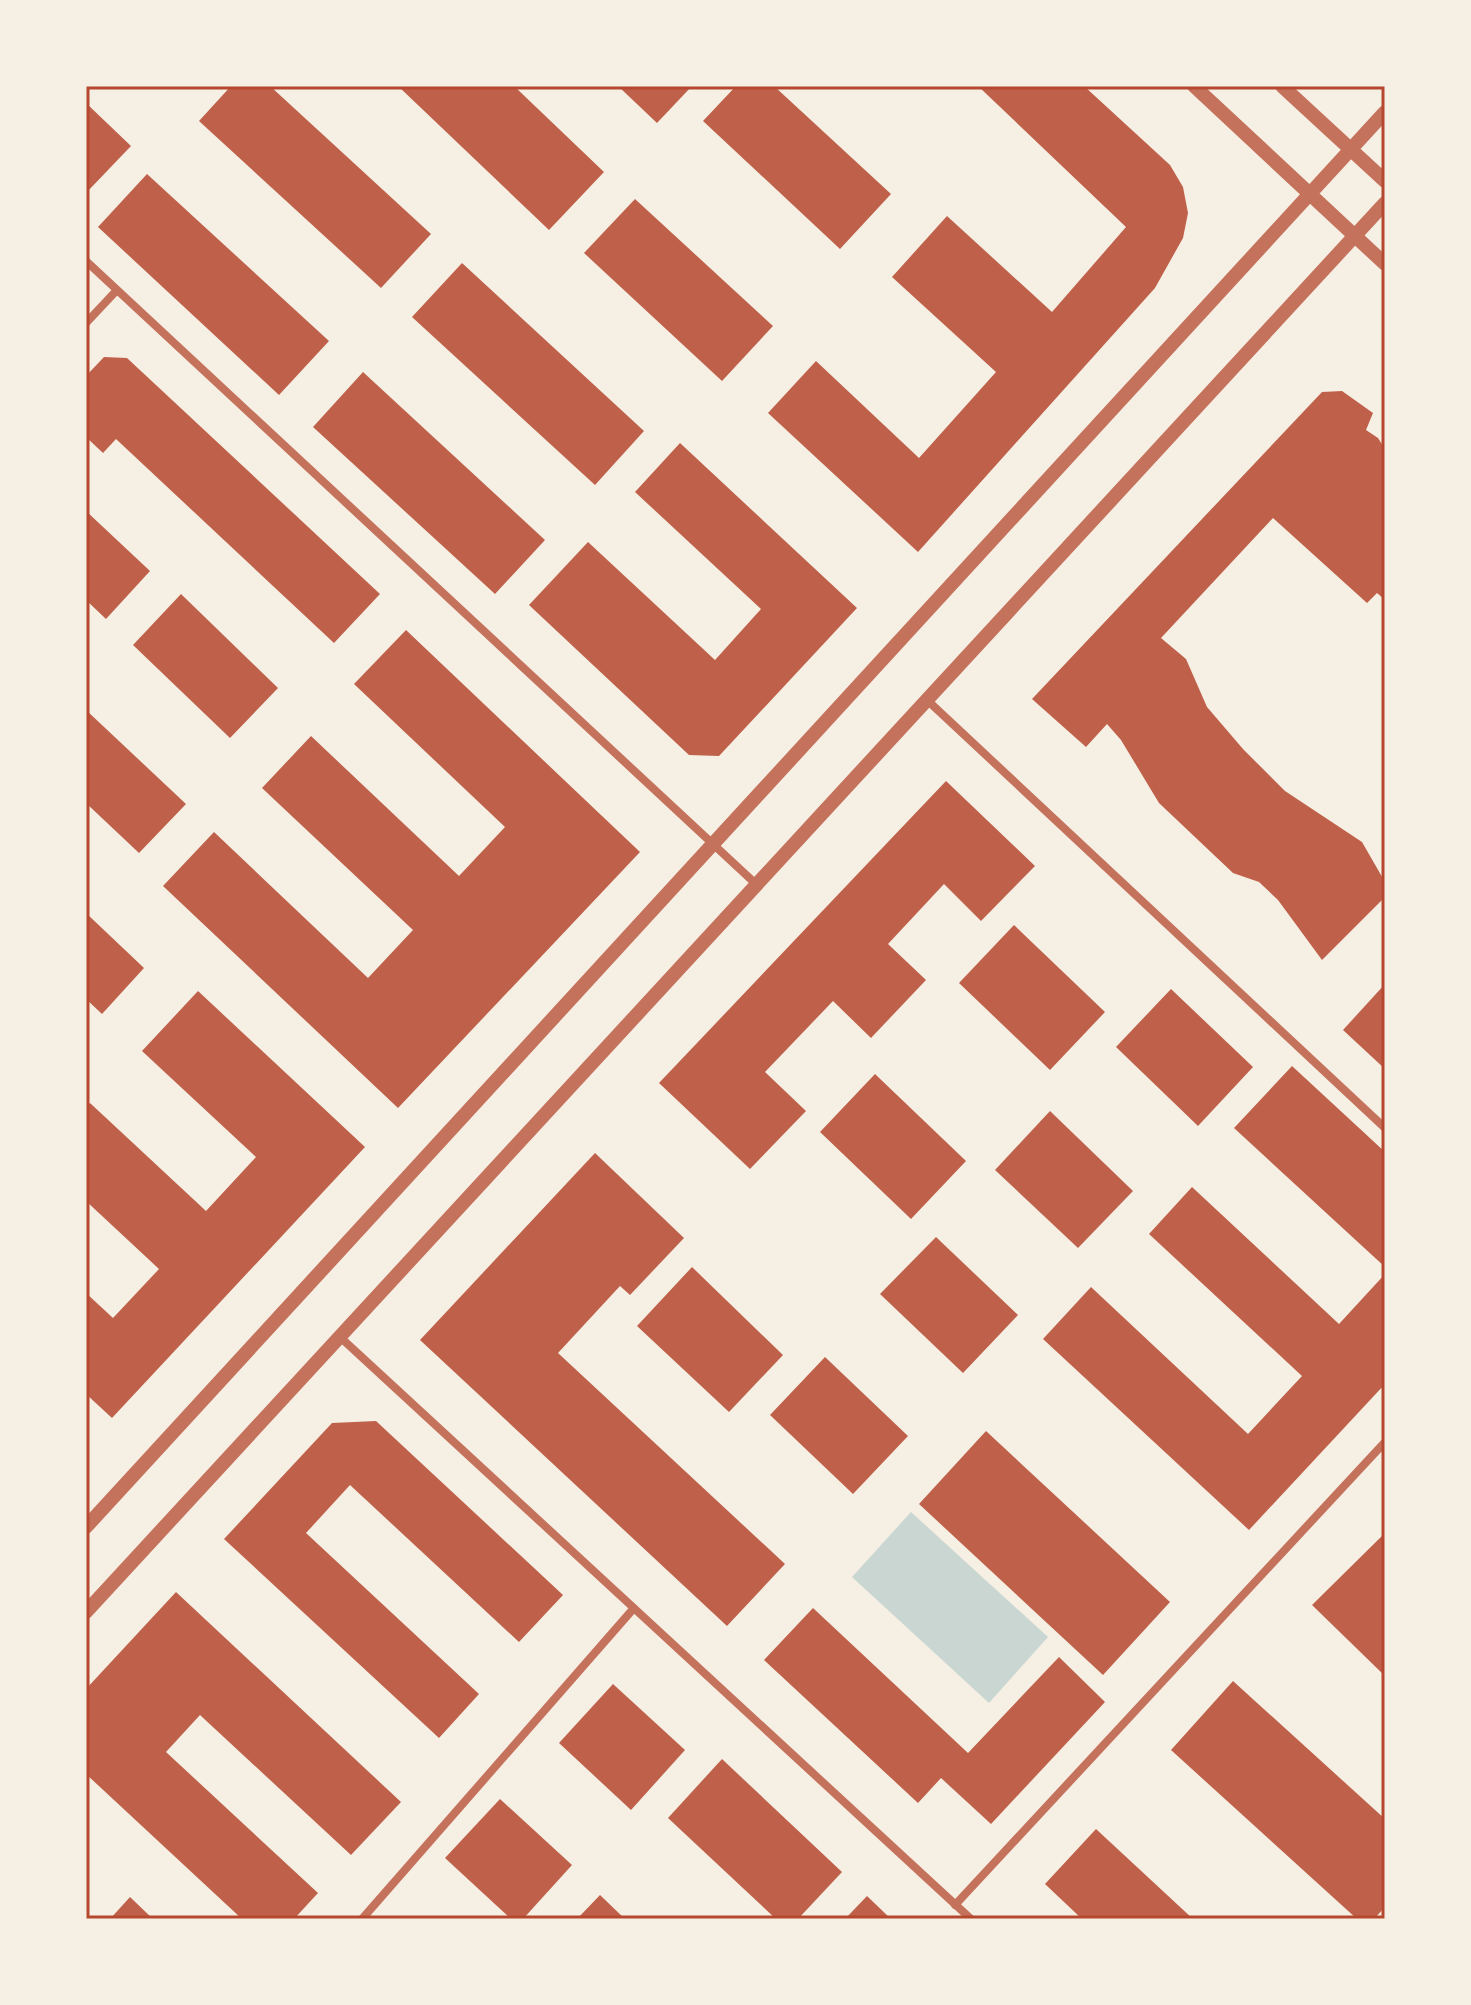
<svg xmlns="http://www.w3.org/2000/svg" width="1471" height="2005" font-family="'Nunito Sans',sans-serif">
<style>
.water{fill:#c9d6d2}
.building{fill:#bf614a}
.lines{fill:none;stroke-linecap:round;stroke-linejoin:round}
.minor{stroke:#c5725c;stroke-width:8}
.tertiary{stroke:#c5725c;stroke-width:14}
.neatline{fill:none;stroke:#b5482f;stroke-width:3}
</style>
<rect width="100%" height="100%" fill="#f6efe4"/>
<path class="water" d="M911,1512l137,125 -59,66 -137,-126z"/>
<path class="building" d="M231,86h39l161,148 -50,54 -182,-167z
M398,86h116l90,86 -55,58z
M618,86h74l-35,37z
M736,86h38l117,108 -51,55 -137,-128z
M978,86h106l86,79 13,22 5,26 -5,25 -28,50 -237,264 -150,-139 48,-52 103,97 77,-86 -104,-95 55,-61 105,96 74,-85z
M86,103l45,43 -45,47z
M147,174l182,167 -50,54 -181,-168z
M635,199l138,127 -51,55 -138,-128z
M462,263l182,168 -49,54 -183,-168z
M104,357l23,1 253,236 -46,49 -218,-204 -13,14 -17,-16v-61z
M363,372l182,168 -50,54 -182,-167z
M1342,391l31,22 -7,17 12,8 7,11v151l-8,-7 -10,10 -94,-85 -112,120 25,21 21,48 36,42 42,42 77,51 23,40v15l-63,63 -44,-60 -19,-18 -26,-9 -74,-70 -38,-63 -14,-16 -21,23 -54,-48 290,-307z
M680,443l177,165 -138,148 -30,-1 -160,-150 59,-63 127,118 46,-51 -126,-117z
M86,511l64,60 -44,48 -20,-19z
M181,594l97,94 -48,50 -97,-93z
M406,630l234,222 -242,256 -235,-222 51,-54 154,146 45,-48 -151,-142 49,-52 148,140 46,-49 -151,-143z
M86,710l100,94 -47,49 -53,-50z
M946,781l89,85 -54,55 -37,-37 -56,60 38,36 -55,58 -38,-37 -68,71 41,39 -56,58 -91,-86z
M86,913l58,55 -42,46 -16,-15z
M1014,925l91,87 -55,58 -91,-87z
M1385,984v85l-42,-39z
M1171,989l82,78 -55,59 -82,-79z
M198,991l167,156 -253,271 -26,-24v-101l27,25 46,-49 -73,-68v-94l4,-4 116,108 50,-54 -114,-106z
M1292,1066l93,86v115l-151,-139z
M875,1074l91,87 -55,58 -91,-87z
M1050,1111l83,80 -55,57 -83,-78z
M595,1153l89,85 -54,57 -10,-9 -62,67 227,211 -58,62 -307,-286z
M1192,1187l147,137 46,-50v110l-136,146 -206,-191 48,-52 157,147 54,-58 -153,-142z
M936,1237l82,78 -55,58 -83,-79z
M692,1267l91,88 -54,57 -92,-86z
M825,1357l83,79 -55,58 -83,-79z
M376,1421l187,174 -44,47 -169,-157 -44,48 173,161 -40,44 -215,-199 108,-116z
M986,1431l184,171 -67,73 -184,-171z
M1385,1533v143l-73,-71z
M176,1592l225,210 -50,53 -151,-140 -34,37 152,141 -24,26h-52l-156,-145v-85z
M813,1608l155,145 91,-96 46,45 -114,122 -50,-46 -23,25 -154,-143z
M1233,1681l152,138v88l-11,12h-17l-186,-169z
M613,1684l72,66 -54,60 -72,-67z
M722,1759l120,113 -44,47h-22l-108,-101z
M500,1799l72,66 -49,54h-12l-66,-61z
M1096,1829l97,90h-111l-37,-35z
M600,1895l25,24h-48z
M867,1896l24,23h-46z
M130,1897l23,22h-43z"/>
<g class="lines">
<path class="minor" d="M86,261l671,624
M86,323l31,-33
M927,700l458,428
M340,1337l631,582
M955,1905l430,-463
M362,1919l272,-311"/>
<path class="tertiary" d="M1194,86l191,178
M1282,86l103,95
M86,1527l1299,-1415
M86,1612l1299,-1409"/>
</g>
<rect width="1471" height="2005" fill="none" stroke="#f6efe4" stroke-width="176"/>
<rect x="88" y="88" width="1295" height="1829" class="neatline"/>
</svg>
